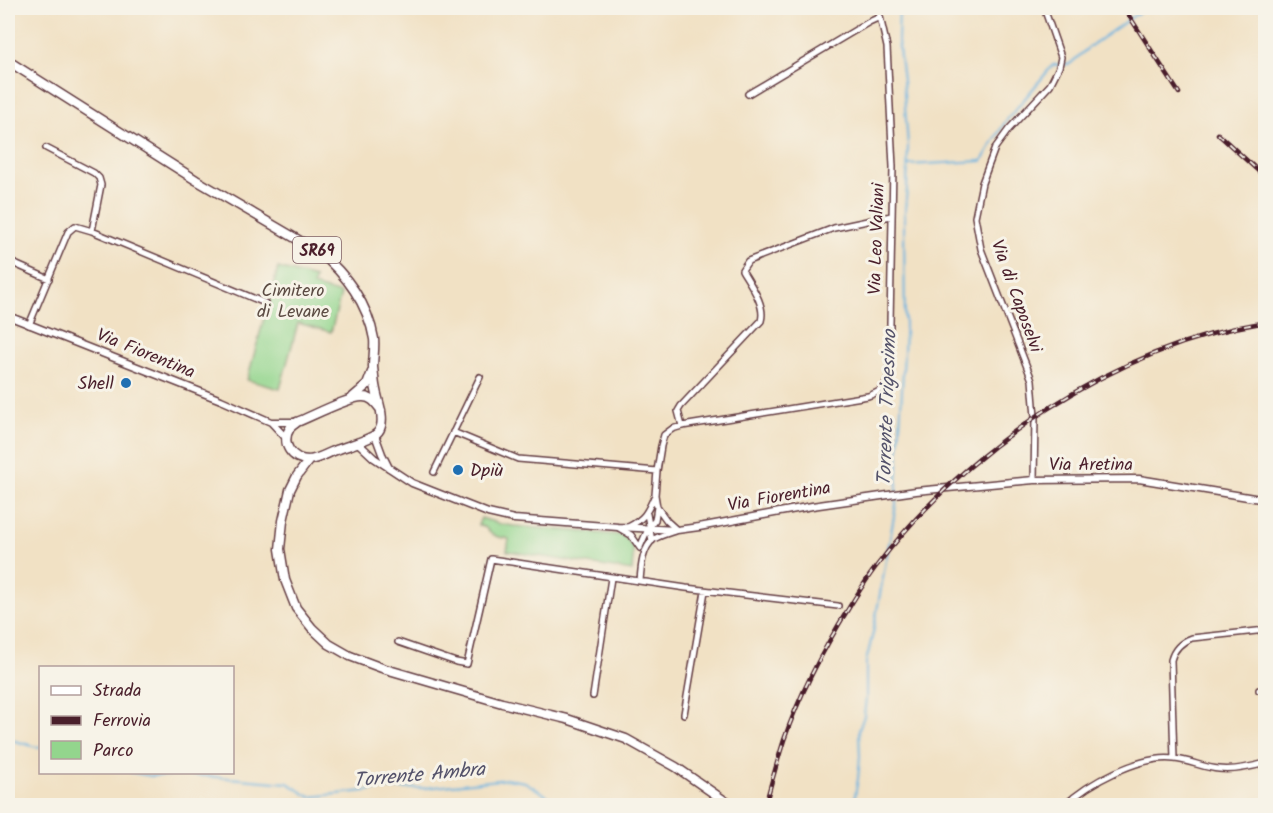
<svg xmlns="http://www.w3.org/2000/svg" width="1273" height="813" font-family="Kalam,sans-serif">
<style>
.green{fill:#93d58d;stroke:#6e7a5c;stroke-width:1.5}
.lines{fill:none;stroke-linecap:round;stroke-linejoin:round}
.stream{stroke:#67b2e0;stroke-width:2}
.minor-casing{stroke:#633c42;stroke-width:8}
.tertiary-casing{stroke:#633c42;stroke-width:9}
.primary-casing{stroke:#633c42;stroke-width:11}
.minor{stroke:#fff;stroke-width:5}
.tertiary{stroke:#fff;stroke-width:6}
.primary{stroke:#fff;stroke-width:8}
.rail-casing{stroke:#4a1f2b;stroke-width:4.5}
.rail{stroke:#f7f3e8;stroke-width:2;stroke-dasharray:7;stroke-linecap:butt}
.poi-dot{fill:#1f6fb2;stroke:#f7f3e8;stroke-width:2}
.labels{text-anchor:middle;stroke-width:6;stroke-linejoin:round;paint-order:stroke}
.shield{fill:#f7f3e8;stroke:#7e5f64;stroke-width:1.5}
.shield-label{font-size:16px;font-weight:bold;fill:#4a1f2b}
.street-label{font-size:18px;fill:#4a1f2b;stroke:#f7f3e8}
.park-label{font-size:18px;fill:#5c4c44;stroke:#f7f3e8}
.poi-label{font-size:18px;fill:#4a1f2b;stroke:#f7f3e8;text-anchor:end}
.water-label{font-size:20px;font-style:italic;fill:#54526a;stroke:#f7f3e8}
</style>
<rect width="100%" height="100%" fill="#f7f3e8"/>
<filter id="ink" filterUnits="userSpaceOnUse"><feTurbulence type="fractalNoise" baseFrequency=".0167" numOctaves="2"/><feDisplacementMap in="SourceGraphic" scale="12" xChannelSelector="R" yChannelSelector="G"/><feConvolveMatrix kernelMatrix="1 2 1 2 8 2 1 2 1" color-interpolation-filters="sRGB"/></filter>
<filter id="wash" filterUnits="userSpaceOnUse"><feTurbulence type="fractalNoise" baseFrequency=".008" numOctaves="4" result="noise"/><feDisplacementMap in="SourceGraphic" scale="24" xChannelSelector="R" yChannelSelector="G"/><feGaussianBlur stdDeviation="1.35" result="paint"/><feColorMatrix in="noise" values="0 0 0 0 0 0 0 0 0 0 0 0 0 0 0 0 0 1.4 0 .05"/><feComposite in="paint" operator="in"/></filter>
<g filter="url(#wash)">
<rect width="100%" height="100%" fill="#f1e1c4"/>
<path class="green" d="M278,268l37,10 -2,8 28,8 -10,38 -33,-9 -18,66 -33,-9z
M481,518l20,6 13,2 107,9c16,9 12,20 11,36l-125,-20 2,-12c-9,-2 -18,-2 -23,-11l-8,-3z"/>
<g class="lines">
<path class="stream" d="M908,165l74,-4 23,-39 48,-57 17,-1 19,-17 56,-39
M8,739l32,9
M130,772l21,4 42,-1 95,8 22,14 73,-8 42,-1 83,-9 17,3 39,24
M853,806l5,-27 2,-22 -1,-27 5,-14 2,-18v-36l7,-29 23,-128 9,-173 -1,-111 3,-33 1,-43 -5,-65 -5,-39 1,-33"/>
</g>
</g>
<g filter="url(#ink)">
<g class="lines">
<g class="minor-casing">
<path id="minor" d="M748,94l121,-72 11,-5
M46,148l48,25 5,5 2,7 -9,46
M8,261l41,18
M29,325l39,-93 7,-6 17,5 173,72
M682,426l-4,-15 3,-5 80,-85c5,-16 -11,-37 -19,-51l6,-9 86,-33 57,-12
M453,432l65,27 139,12
M434,472l46,-95
M1034,480l1,-63 -3,-37 -51,-131 -6,-32 7,-34 13,-35 14,-19 41,-44 9,-18 2,-10 -17,-49
M647,514l5,27
M628,527c16,-8 19,-14 26,-30
M619,528l12,7 9,13
M640,547l8,-18 7,-9 2,-13 -2,-12 2,-24 4,-25 3,-11 8,-6 10,-3 186,-30c12,-4 18,-8 21,-21l4,-208 -6,-120 -9,-39
M640,581c1,-13 2,-33 14,-42 7,-4 16,-6 23,-9l-10,-9 -10,-14
M398,642l58,20 11,2 24,-105 195,29 152,18
M1259,690h7
M593,696l18,-118
M684,714l21,-123
M1174,759l-3,-99c3,-11 10,-18 21,-22l74,-8
M1064,806c24,-23 76,-51 110,-47 15,1 30,9 45,10 15,2 32,-2 47,-6"/>
</g>
<g class="tertiary-casing">
<path id="tertiary" d="M8,316l213,84 50,22 16,17
M271,422h26
M375,435l7,19 7,14
M357,442l17,16 38,25 76,30 26,6 104,8 59,3 22,-3 113,-21 104,-15 118,-11 105,-1 127,21"/>
</g>
<g class="primary-casing">
<path id="primary" d="M8,61l188,119 123,72c27,22 49,52 55,87 1,9 -1,19 -1,28 1,7 1,15 3,23 2,11 8,25 5,36 -1,4 -4,8 -8,10 -11,6 -23,9 -34,13 -10,3 -20,10 -30,11 -17,0 -29,-16 -19,-32 2,-2 5,-4 7,-6 13,-5 54,-26 66,-25 9,0 13,7 18,13
M353,397l14,-12 5,-13
M309,460l-12,16 -7,14 -7,31 -3,28 5,31 11,28 16,20 17,16 21,12 32,12 120,35 65,16 59,20 50,28 56,39"/>
</g>
<use href="#minor" class="minor"/>
<use href="#tertiary" class="tertiary"/>
<use href="#primary" class="primary"/>
<g class="rail-casing">
<path id="rail" d="M1124,8l55,85
M1218,134l48,44
M765,806c6,-22 12,-44 19,-66 16,-47 40,-92 66,-134 8,-13 16,-26 25,-38 92,-122 239,-221 391,-246"/>
</g>
<use href="#rail" class="rail"/>
</g>
</g>
<g class="poi-dot">
<circle cx="126" cy="383" r="6"/>
<circle cx="458" cy="470" r="6"/>
</g>
<g class="labels">
<rect class="shield" x="293" y="237" width="48" height="26" rx="4.5"/>
<g class="shield-label">
<text x="317" y="256">SR69</text>
</g>
<g class="street-label">
<text transform="translate(876 239) rotate(-88)" y="6">Via Leo Valiani</text>
<text transform="translate(1017 296) rotate(70)" y="6">Via di Caposelvi</text>
<text transform="translate(146 353) rotate(22)" y="6">Via Fiorentina</text>
<text x="1091" y="470">Via Aretina</text>
<text transform="translate(779 496) rotate(-10)" y="6">Via Fiorentina</text>
</g>
<g class="park-label">
<text x="293" y="296">Cimitero<tspan x="293" dy="21">di Levane</tspan></text>
</g>
<g class="poi-label">
<text x="114" y="389">Shell</text>
<text x="470" y="476" text-anchor="start">Dpiù</text>
</g>
<g class="water-label">
<text transform="translate(886 408) rotate(-88)" y="7">Torrente Trigesimo</text>
<text transform="translate(419 774) rotate(-5)" y="7">Torrente Ambra</text>
</g>
</g>
<rect width="1273" height="813" fill="none" stroke="#f7f3e8" stroke-width="30"/>
<rect x="39" y="666" width="195" height="108" fill="#f7f3e8" stroke="#b29e9c" stroke-width="1.5"/>
<rect x="51" y="686" width="30" height="9" fill="#ffffff" stroke="#b29e9c" stroke-width="1.5"/>
<text x="93" y="696" font-size="18" fill="#4a1f2b">Strada</text>
<rect x="51" y="716" width="30" height="9" fill="#4a1f2b" stroke="#b29e9c" stroke-width="1.5"/>
<text x="93" y="726" font-size="18" fill="#4a1f2b">Ferrovia</text>
<rect x="51" y="741" width="30" height="18" fill="#93d58d" stroke="#b29e9c" stroke-width="1.5"/>
<text x="93" y="756" font-size="18" fill="#4a1f2b">Parco</text>
</svg>
